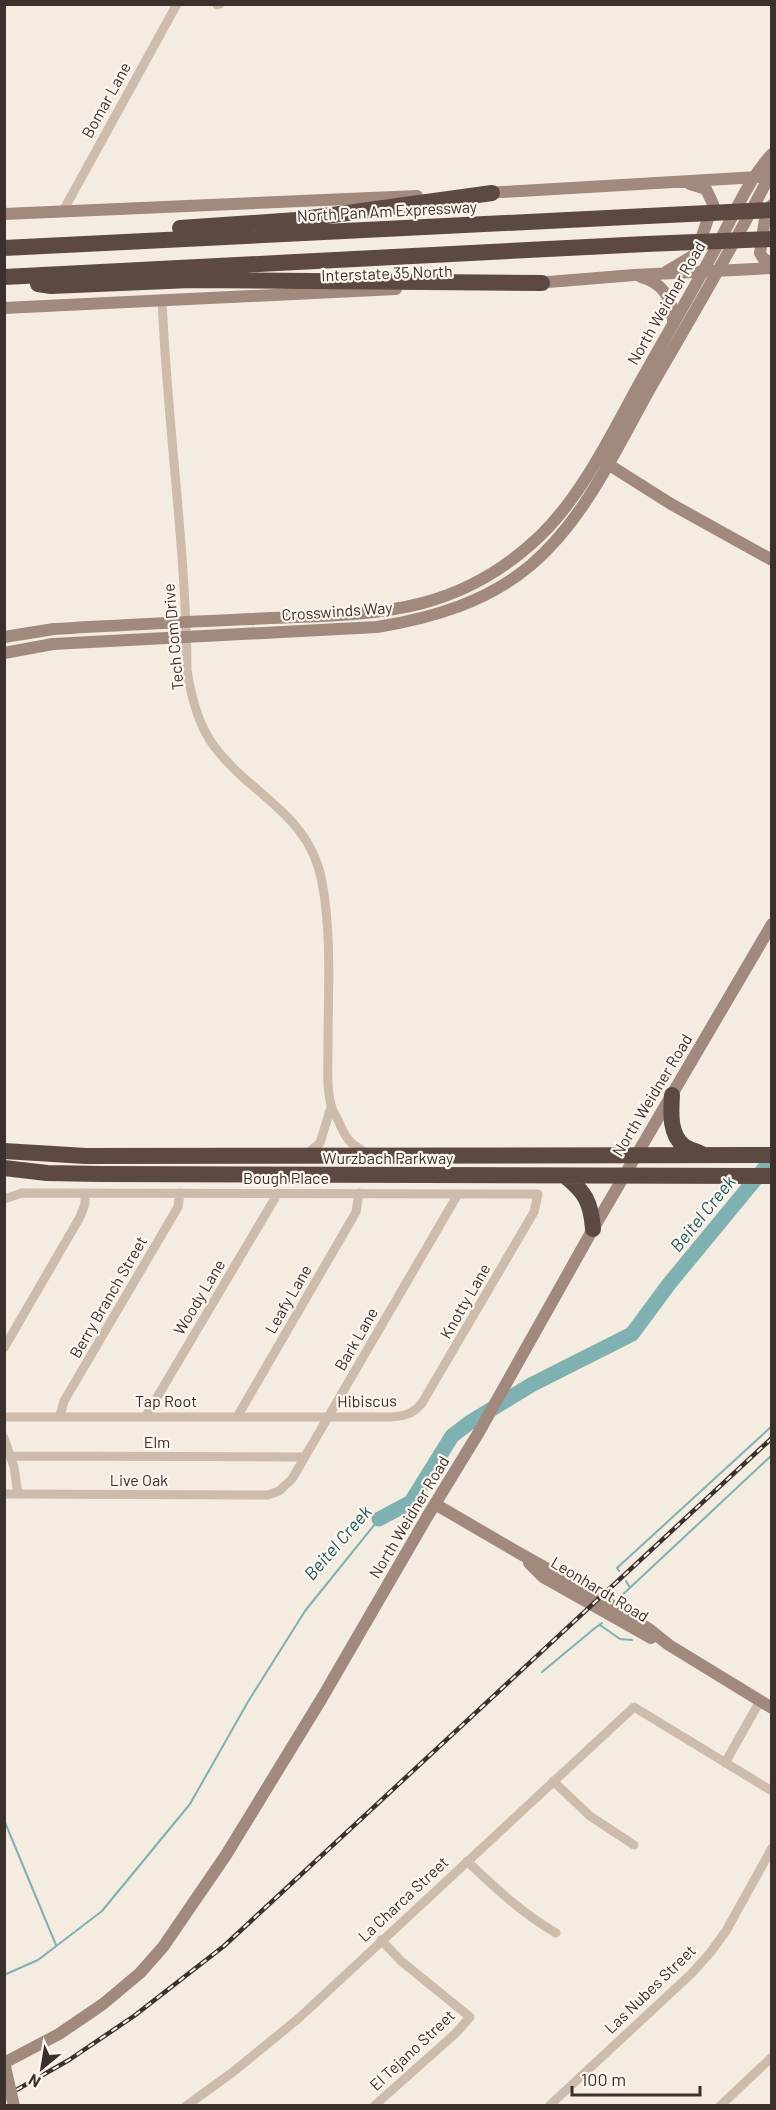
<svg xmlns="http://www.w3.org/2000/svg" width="776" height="2110" font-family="Barlow,sans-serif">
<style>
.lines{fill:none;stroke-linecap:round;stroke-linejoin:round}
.stream{stroke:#7fb0b2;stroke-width:2}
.river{stroke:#7fb0b2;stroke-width:15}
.street{stroke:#cdbbac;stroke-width:9}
.secondary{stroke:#a18a7d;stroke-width:12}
.highway{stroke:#5c4a42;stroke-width:16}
.rail-casing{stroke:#3b302b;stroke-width:4.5}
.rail{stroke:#fbf5ee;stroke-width:2;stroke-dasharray:7;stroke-linecap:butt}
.secondary-bridge{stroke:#a18a7d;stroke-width:12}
.highway-bridge{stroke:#5c4a42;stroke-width:16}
.labels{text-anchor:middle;stroke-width:4.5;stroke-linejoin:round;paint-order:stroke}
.street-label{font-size:16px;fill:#3b302b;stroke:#fbf5ee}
.water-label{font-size:18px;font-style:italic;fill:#1f5a5e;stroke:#fbf5ee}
</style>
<rect width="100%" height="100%" fill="#f4ebe1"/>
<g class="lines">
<path class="stream" d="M619,1571l-2,-3 155,-142
M626,1581l3,5
M619,1598l153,-143
M600,1625l20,14 12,1
M542,1672l53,-44 7,-5
M4,1820l52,125
M4,1975l34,-15 64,-49 88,-107 59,-104 56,-89 74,-92"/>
<path class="river" d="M379,1519l32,-17 41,-66 17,-13 62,-38 101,-51 37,-50 103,-125"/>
<path class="street" d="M217,5l3,-1
M63,211l114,-207
M162,299c5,124 24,247 25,371 4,26 11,55 27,76 37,50 96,68 108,136 10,53 6,109 6,163 0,18 -2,46 4,63 1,4 4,8 6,12 8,19 10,22 28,33
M307,1154l13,-11 11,-36
M4,1199l18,-6 516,1 -4,18 -112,191c-9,12 -21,14 -36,14h-382
M4,1348l76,-131 5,-13v-11
M60,1416l4,-15 114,-194 2,-14
M146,1416l132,-223
M237,1417l119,-205 3,-19
M4,1438l10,29 4,27
M11,1456l293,1
M4,1494l264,1 11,-4 13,-12 166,-285
M725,1763l35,-62
M553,1781l37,35 44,29
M467,1861c28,27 55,52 89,72
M186,2106l47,-34 66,-54 335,-311 138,84
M374,2106l82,-73 14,-16 -69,-56 -20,-21
M549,2106l142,-132 19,-21 16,-22 46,-83
M720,2106l52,-49"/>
<path class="secondary" d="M485,193l273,-16
M772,205l-7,13 -5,35 3,5 9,6
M4,214l413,-18
M666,272l30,-18 17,-50 -7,-15 -16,-5
M641,277c22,6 32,22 32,44
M536,283l98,-8 138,-7
M4,308l392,-19
M603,461l68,43 101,56
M4,637l50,-8c65,-4 131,-7 196,-10 115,-6 202,2 291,-84 45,-44 75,-111 106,-165 22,-39 45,-78 66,-117 19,-33 33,-71 59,-99
M4,653l49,-9 324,-17c56,-9 110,-25 154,-62 55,-47 86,-118 121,-180 41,-71 83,-141 120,-214
M435,1504l84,49 84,47 46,29 20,16 103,63
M529,1563l14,14 108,61
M4,2063l55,-29 44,-30 37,-31 23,-26 63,-92 96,-157 105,-181 52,-85 114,-203 179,-305"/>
<path class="highway" d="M180,228l116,-8 196,-27
M4,248l643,-32
M4,277l642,-33
M38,284l13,2 140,-6 351,3
M672,1095c-1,17 -3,39 12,51 5,4 13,5 18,8
M4,1151l82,5 686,-1
M4,1168l43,5 54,1 671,2
M565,1176c20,16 26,26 28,53"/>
<g class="rail-casing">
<path id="rail" d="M4,2097l65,-37 65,-44 90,-70 548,-508"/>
</g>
<use href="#rail" class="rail"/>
<path class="secondary-bridge" d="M4,2062l10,44"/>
<path class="highway-bridge" d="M647,216l125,-6
M646,244l126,-5"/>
</g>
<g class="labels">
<g class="street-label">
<text transform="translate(106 100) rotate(-61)" y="6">Bomar Lane</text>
<text transform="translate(387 211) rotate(-3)" y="6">North Pan Am Expressway</text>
<text transform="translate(387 273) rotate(-2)" y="6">Interstate 35 North</text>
<text transform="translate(666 303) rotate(-60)" y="6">North Weidner Road</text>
<text transform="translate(337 611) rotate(-4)" y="6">Crosswinds Way</text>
<text transform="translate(173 637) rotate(-95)" y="6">Tech Com Drive</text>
<text transform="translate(652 1095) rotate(-59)" y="6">North Weidner Road</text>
<text x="388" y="1164">Wurzbach Parkway</text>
<text x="286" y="1184">Bough Place</text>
<text transform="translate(108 1297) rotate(-60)" y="6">Berry Branch Street</text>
<text transform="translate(199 1297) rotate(-59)" y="6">Woody Lane</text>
<text transform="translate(288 1299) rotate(-60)" y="6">Leafy Lane</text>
<text transform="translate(465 1301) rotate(-60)" y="6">Knotty Lane</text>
<text transform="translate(356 1339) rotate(-60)" y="6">Bark Lane</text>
<text x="166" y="1407">Tap Root</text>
<text transform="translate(367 1401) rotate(-1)" y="6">Hibiscus</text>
<text x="157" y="1448">Elm</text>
<text x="139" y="1486">Live Oak</text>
<text transform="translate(409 1517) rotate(-59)" y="6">North Weidner Road</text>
<text transform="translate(600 1589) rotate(31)" y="6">Leonhardt Road</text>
<text transform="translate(403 1899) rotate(-43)" y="6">La Charca Street</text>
<text transform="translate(650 1989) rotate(-44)" y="6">Las Nubes Street</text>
<text transform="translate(412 2050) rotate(-43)" y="6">El Tejano Street</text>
</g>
<g class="water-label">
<text transform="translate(703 1214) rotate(-51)" y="6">Beitel Creek</text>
<text transform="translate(338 1543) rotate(-49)" y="6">Beitel Creek</text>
</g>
</g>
<rect width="776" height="2110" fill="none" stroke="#3b302b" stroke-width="12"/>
<g transform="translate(42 2068) rotate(210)" stroke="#fbf5ee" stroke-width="4.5" paint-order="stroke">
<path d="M0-4.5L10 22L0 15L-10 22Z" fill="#3b302b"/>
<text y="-9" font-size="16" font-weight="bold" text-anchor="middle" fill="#3b302b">N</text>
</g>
<path d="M572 2086v9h128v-9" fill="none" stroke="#3b302b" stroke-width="3"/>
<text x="581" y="2086" font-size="18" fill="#3b302b" stroke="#fbf5ee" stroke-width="4.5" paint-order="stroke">100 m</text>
</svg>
